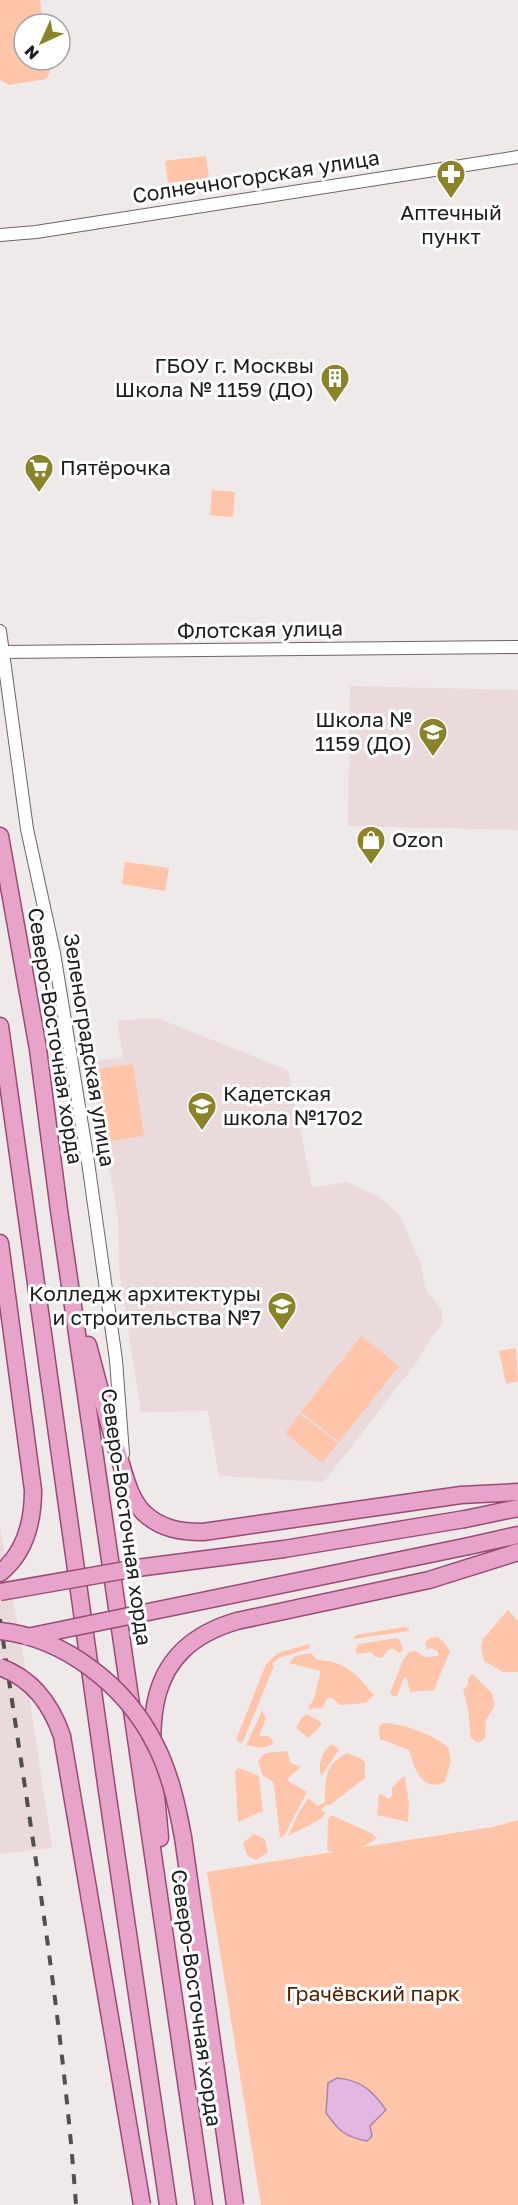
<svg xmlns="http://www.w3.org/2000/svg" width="518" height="2205" font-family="'Golos Text',sans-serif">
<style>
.built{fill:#eadadc}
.green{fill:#fec5ab}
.water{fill:#e4b7e2;stroke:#a888a6;stroke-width:1.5}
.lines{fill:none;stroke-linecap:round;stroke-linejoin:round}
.minor-casing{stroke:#6b6566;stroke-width:14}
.major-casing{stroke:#974b75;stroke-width:19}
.minor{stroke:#fff;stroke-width:12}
.major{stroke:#e8a3ca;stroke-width:16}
.rail{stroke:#524f4f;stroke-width:4;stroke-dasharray:10 10;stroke-linecap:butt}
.major-bridge-casing{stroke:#974b75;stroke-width:19;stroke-linecap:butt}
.major-bridge{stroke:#e8a3ca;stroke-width:16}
.labels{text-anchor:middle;stroke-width:6;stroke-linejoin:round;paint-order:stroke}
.street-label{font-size:21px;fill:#1d1b1b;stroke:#fff}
.poi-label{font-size:21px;fill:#1d1b1b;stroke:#fff;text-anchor:end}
.park-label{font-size:21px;fill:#542104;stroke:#fff}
</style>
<rect width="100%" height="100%" fill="#f0e9ea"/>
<path class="built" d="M350,686l168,4v140l-170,-4z
M157,1018l130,52 2,4 23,114 35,-6 32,15 21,18 21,49 5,27 16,19v14l-12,15 -11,20 -95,123 -105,-6 -11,-65 -67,1 -22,-142 -1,-51 -27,-157 32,-5 -6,-36z
M0,1527l24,133 28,188 -52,6z"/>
<path class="green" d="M0,0h40l3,24h-19v36h24l2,12 -4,7 -37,6 -9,-5z
M206,156l3,22 -41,5 -3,-22z
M212,490l23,2 -2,25 -23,-2z
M125,862l44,6 -4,23 -43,-7z
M133,1064l11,72 -37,6 -11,-73z
M361,1336l38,30 -60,76 -38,-30z
M516,1348l2,33 -12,3 -7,-33z
M300,1414l38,29 -16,20 -37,-30z
M508,1610l10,11v51h-15l-19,-11 -3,-14 2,-8z
M404,1627l5,1v3l-56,8 3,-4z
M437,1637l6,4 7,10 -16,39 -24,2 -3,-13 -3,-2 -7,19h-4l-3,-3 13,-33 6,-8 6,-1 10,6 13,-1v-4l-6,-4 -5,1 -2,-6 5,-5z
M396,1638l4,2 3,10 -4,3 -5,-4h-5l-7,9 -7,-1 -4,-5 -13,2 -3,-4 4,-6z
M309,1644l1,4 -31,10 -7,6 2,2 -32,78 -6,-4 30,-76 12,-11z
M311,1653l6,7c29,1 39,14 57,35l-9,8 -25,2 -9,-8 -4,2 -5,9 -14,1 6,-11 7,-27 -32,-8 6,-7z
M472,1674l19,18 4,13 -9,15 -1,18 -7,5 -7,-5 -3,-29 -5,-20 5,-3v-7z
M262,1711l4,7 -7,18h9l4,3 1,5 -11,4 -16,-3z
M307,1714l14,8v3l-12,13 -13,-10 6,-11z
M383,1723c22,1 46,10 65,24l3,14 -6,21c-24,11 -31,-15 -36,-32l-29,-11 -1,-12z
M332,1744l7,6 -18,26c-3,-11 0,-25 11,-32z
M287,1751l4,12 10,4 -12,10 -1,4 19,11 -23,44 -4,2 -6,-53 -2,-4 -9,-5 -5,-15 7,-8z
M347,1753l13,5 5,4v16l-35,27h-4l-5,5 5,3 -5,6 -33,17 10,-22 10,-16 10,8 7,-4c0,-23 -1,-37 22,-49z
M239,1768l20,8 4,35 -25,11 -3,-51z
M405,1777l4,26 -1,19 -31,-7 2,-20 2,-1 8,5 3,-3v-8l9,-10z
M330,1816h4l39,18 4,4 -14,9 130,-20 25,-7v385h-257l-54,-333 126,-20 -6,-2 1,-30z
M254,1834l11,5 3,13 -12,8 -9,-5 -4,-12z"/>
<path class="water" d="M337,2078c24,2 36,13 49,32l-16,16 2,10 -5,5c-22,-4 -28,-10 -41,-28l2,-30z"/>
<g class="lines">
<g class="minor-casing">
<path id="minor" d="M0,235l36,-3 482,-75
M0,631l27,198 27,124 34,209 28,198 7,94
M2,652l516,-5"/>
</g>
<g class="major-casing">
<path id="major" d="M0,836l38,213 21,161 145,995
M0,1026l107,765 61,414
M0,1243l33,247c0,31 -8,63 -33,83
M88,1345c10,37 19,75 31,112 6,19 10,40 24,55 17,17 38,20 60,20l258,-37 57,-3
M465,1519l53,-11
M469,1546l49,-11
M160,1838c-7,-90 -33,-185 77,-217l192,-41 89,-28"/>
</g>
<use href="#minor" class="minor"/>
<use href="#major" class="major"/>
<path class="rail" d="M0,1619c28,195 62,390 76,586"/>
<g class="major-bridge-casing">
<path id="major-bridge" d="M0,1592l137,-24 147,-19 181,-30
M0,1631c65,7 126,55 155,113 15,29 22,61 28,93l52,368
M27,1637l442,-91
M0,1667c33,12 51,37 62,69l80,469"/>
</g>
<use href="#major-bridge" class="major-bridge"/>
</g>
<defs>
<g id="pharmacy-pin" transform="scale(1.5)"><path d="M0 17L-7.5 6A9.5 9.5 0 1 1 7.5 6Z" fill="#8b832a" stroke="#fff"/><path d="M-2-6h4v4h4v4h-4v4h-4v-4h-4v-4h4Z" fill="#fff"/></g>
<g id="building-pin" transform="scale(1.5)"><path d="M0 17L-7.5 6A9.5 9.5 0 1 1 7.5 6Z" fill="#8b832a" stroke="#fff"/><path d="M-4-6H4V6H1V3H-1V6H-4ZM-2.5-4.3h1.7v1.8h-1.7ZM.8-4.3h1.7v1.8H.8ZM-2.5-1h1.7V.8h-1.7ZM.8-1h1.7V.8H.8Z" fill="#fff"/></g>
<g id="supermarket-pin" transform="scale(1.5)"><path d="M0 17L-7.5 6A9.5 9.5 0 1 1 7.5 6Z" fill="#8b832a" stroke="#fff"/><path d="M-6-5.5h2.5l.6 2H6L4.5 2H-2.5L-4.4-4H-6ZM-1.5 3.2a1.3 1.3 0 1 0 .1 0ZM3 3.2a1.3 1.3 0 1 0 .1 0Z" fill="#fff"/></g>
<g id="school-pin" transform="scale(1.5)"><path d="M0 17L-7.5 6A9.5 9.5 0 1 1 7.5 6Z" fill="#8b832a" stroke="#fff"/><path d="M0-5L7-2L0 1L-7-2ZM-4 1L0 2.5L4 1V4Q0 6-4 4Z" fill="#fff"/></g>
<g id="shop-pin" transform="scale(1.5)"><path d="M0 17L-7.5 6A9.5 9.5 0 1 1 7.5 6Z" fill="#8b832a" stroke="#fff"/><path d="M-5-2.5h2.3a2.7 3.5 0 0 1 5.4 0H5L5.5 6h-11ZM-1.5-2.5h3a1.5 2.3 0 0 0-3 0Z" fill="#fff"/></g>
<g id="university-pin" transform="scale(1.5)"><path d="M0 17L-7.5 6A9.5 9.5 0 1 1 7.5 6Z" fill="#8b832a" stroke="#fff"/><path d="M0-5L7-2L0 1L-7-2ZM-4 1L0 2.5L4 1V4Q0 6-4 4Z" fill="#fff"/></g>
</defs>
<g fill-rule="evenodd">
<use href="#pharmacy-pin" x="451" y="174"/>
<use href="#building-pin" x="335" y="378"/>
<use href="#supermarket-pin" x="39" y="468"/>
<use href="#school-pin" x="433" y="732"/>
<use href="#shop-pin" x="371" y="840"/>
<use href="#school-pin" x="202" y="1106"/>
<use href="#university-pin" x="282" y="1306"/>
</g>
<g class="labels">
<g class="street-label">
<text transform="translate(256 177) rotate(-9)" y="7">Солнечногорская улица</text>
<text transform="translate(260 630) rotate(-1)" y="7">Флотская улица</text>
<text transform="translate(55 1036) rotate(81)" y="7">Северо-Восточная хорда</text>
<text transform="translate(89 1050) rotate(81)" y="7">Зеленоградская улица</text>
<text transform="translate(126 1517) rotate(82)" y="7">Северо-Восточная хорда</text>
<text transform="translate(196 1998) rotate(82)" y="7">Северо-Восточная хорда</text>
</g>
<g class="poi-label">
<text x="451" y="220" text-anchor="middle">Аптечный<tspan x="451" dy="24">пункт</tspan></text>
<text x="314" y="373">ГБОУ г. Москвы<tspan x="314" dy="24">Школа № 1159 (ДО)</tspan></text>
<text x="60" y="475" text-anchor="start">Пятёрочка</text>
<text x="412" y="727">Школа №<tspan x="412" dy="24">1159 (ДО)</tspan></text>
<text x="392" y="847" text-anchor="start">Ozon</text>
<text x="223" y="1101" text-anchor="start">Кадетская<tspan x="223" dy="24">школа №1702</tspan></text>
<text x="261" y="1301">Колледж архитектуры<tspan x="261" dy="24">и строительства №7</tspan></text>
</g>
<g class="park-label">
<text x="373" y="2001">Грачёвский парк</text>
</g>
</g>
<g transform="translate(42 42) rotate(225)"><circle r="28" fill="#ffffff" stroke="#a5a4a4" stroke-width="1.5"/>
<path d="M0-4.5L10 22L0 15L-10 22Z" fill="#8b832a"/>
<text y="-9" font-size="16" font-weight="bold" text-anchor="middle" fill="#1d1b1b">N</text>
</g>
</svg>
